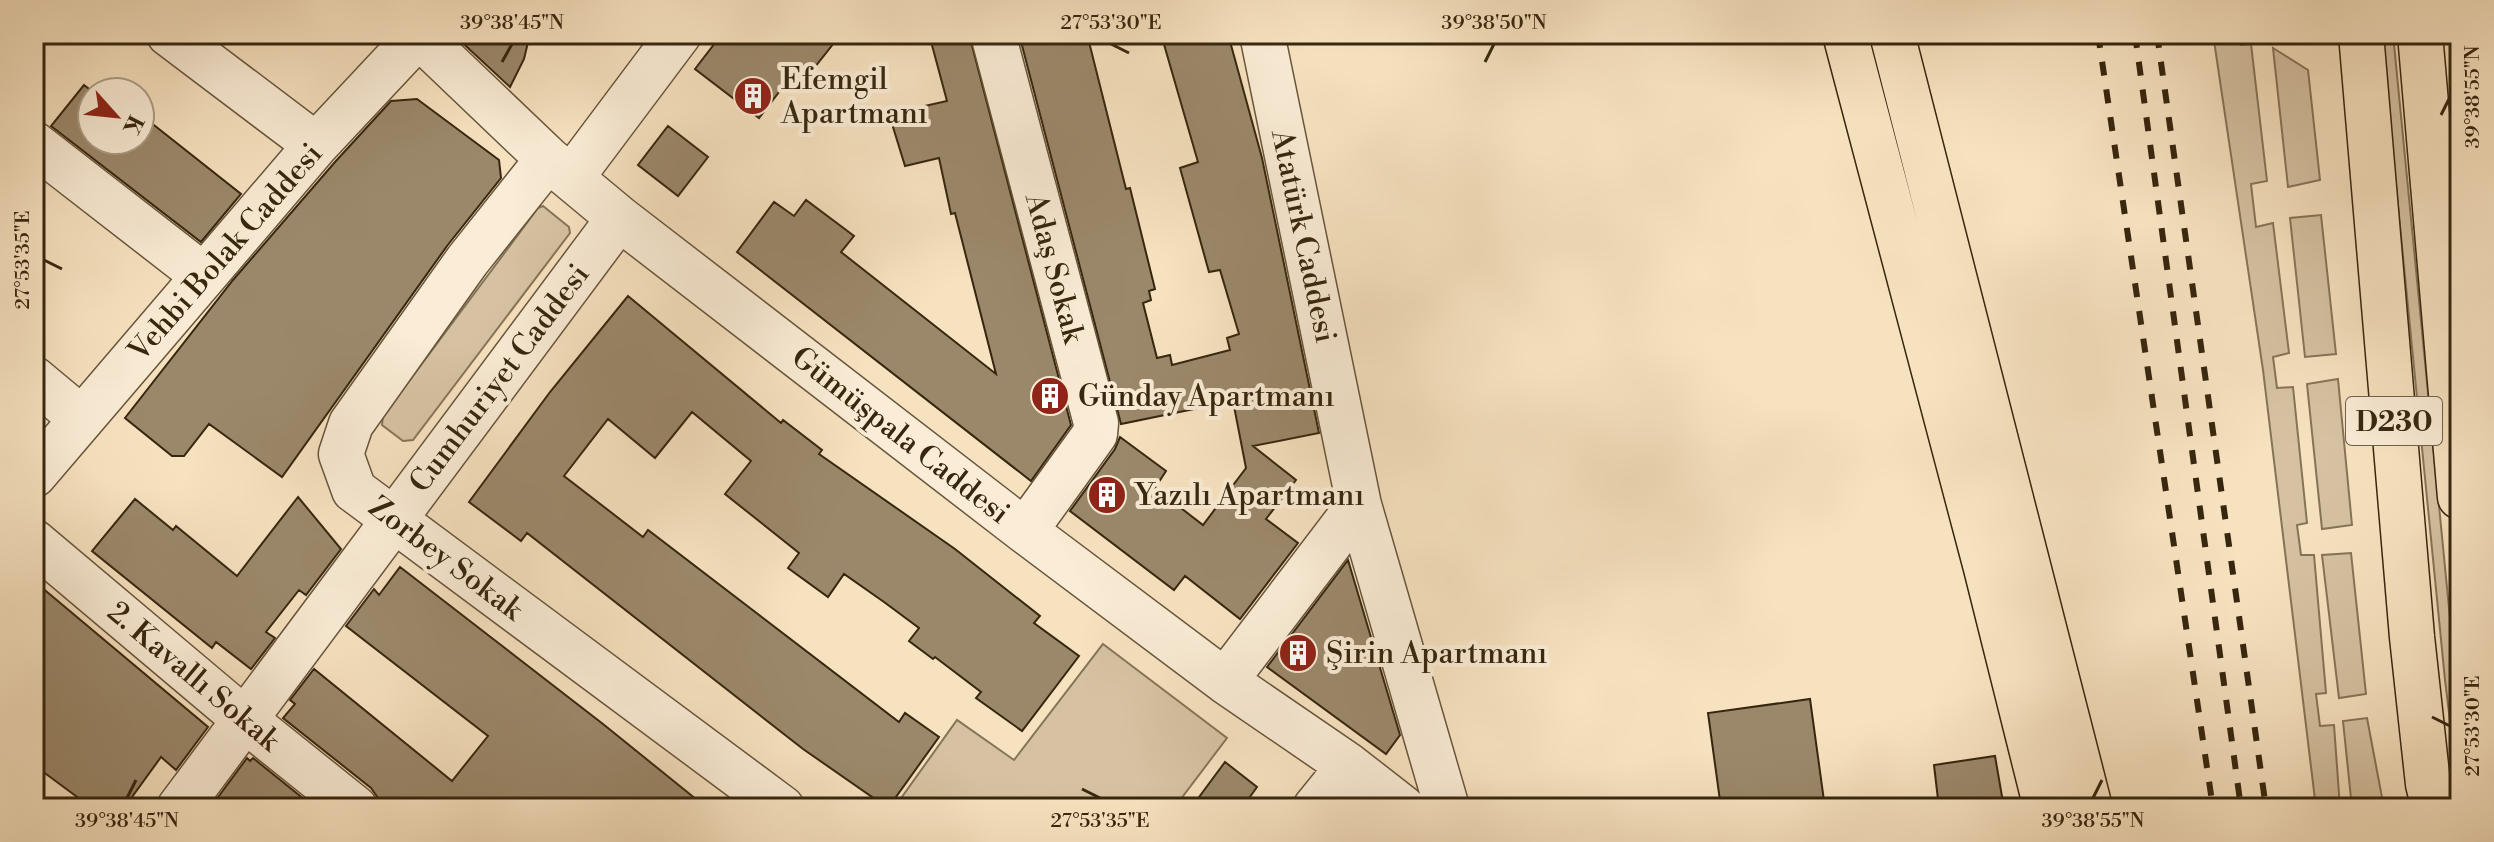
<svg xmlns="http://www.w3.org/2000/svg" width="2494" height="842" font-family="'Libre Bodoni',serif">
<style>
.green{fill:#d6c2a2;stroke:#867458;stroke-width:2}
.building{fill:#9b886b;stroke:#37260f;stroke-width:2}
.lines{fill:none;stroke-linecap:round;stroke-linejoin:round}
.minor-casing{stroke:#67553b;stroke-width:47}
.major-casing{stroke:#37260f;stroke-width:47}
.highway-casing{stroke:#37260f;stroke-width:47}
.minor{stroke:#faecd6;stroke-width:44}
.major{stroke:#f7e2c0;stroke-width:44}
.highway{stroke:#f7e2c0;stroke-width:44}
.rail{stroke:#37260f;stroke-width:6;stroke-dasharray:14 14;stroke-linecap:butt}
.ticks{fill:none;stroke:#37260f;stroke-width:3}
.labels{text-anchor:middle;stroke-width:8;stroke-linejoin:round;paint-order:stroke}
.shield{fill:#faecd6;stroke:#72614b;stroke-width:2}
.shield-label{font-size:28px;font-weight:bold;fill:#37260f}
.poi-label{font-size:30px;fill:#37260f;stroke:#faecd6;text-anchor:start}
.street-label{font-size:30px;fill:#37260f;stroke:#faecd6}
.neatline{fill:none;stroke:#37260f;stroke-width:3}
.ticks-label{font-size:20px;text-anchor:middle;fill:#37260f}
</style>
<rect width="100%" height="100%" fill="#f7e2c0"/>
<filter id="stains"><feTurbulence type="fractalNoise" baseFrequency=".0025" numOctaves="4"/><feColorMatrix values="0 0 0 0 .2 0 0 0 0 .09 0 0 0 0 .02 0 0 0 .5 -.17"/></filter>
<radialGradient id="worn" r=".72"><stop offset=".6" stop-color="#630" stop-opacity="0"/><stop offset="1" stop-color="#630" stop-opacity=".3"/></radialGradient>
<path class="green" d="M2213,34h26l2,11 10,-1 16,137 -16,3 5,43 17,-4 16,130 -16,4 4,31 16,-1 14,136 -10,2 4,30h13l12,138 -10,1 4,32 14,-1 6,83h-24l-53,-438z
M2381,34h12l67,687v82l-15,-123z
M2273,48l35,22 12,110 -32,7z
M543,206l26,21 1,6 -157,207 -10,1 -21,-16 1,-9 155,-208z
M2321,215l15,139 -31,3 -15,-139z
M2338,379l14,146 -30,4 -15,-145z
M2351,553l15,141 -27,4 -17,-143z
M1103,644l124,94 -53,70h-280l63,-88 57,40z
M2367,718l17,90h-32l-9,-87z"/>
<path class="building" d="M453,34h77l-6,25 -14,28z
M722,34h119l-38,48 -10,-8 -34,44 -64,-49z
M929,34h40l102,391 -40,56 -294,-229 37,-50 20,14 12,-16 48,36 -13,16 155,122 -41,-161 -4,1 -12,-56 -34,8 -16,-52 58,-13z
M1019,34h68l39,155 4,-1 25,101 -6,2 2,9 -8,3 14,55 13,-3 2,10 58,-15 -3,-12 12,-4 -19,-64 -11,2 -29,-104 18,-6 -37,-128h67l34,124 57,275 -66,13 43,34 -30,39 32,24 -58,76 -55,-43 -11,14 -104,-79 45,-62 5,-12 46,34 -11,17 48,37 43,-57 -13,-67 -112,23z
M84,85l9,7 -1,48h48v-26l101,80 -40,48 -150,-116z
M417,99l82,61 2,18 -54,68 -165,231 -73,-53 -25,32h-12l-47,-38 108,-138 102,-118 56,-61z
M668,126l40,31 -30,39 -40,-31z
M628,296l153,127 2,-3 39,30 -3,4 136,95 85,67 -6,7 45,33 -57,75 -46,-33 5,-6 -46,-35 -2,2 -24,-18 10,-13 -35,-26 -40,-28 -16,23 -40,-29 11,-15 -74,-59 26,-33 -59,-49 -37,46 -47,-39 -44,57 79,61 5,-7 251,192 6,-9 34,24 -51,71 -85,-59 -276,-216 -6,8 -52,-39 81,-110z
M298,497l43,52 -35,46 -7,-5 -33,42 9,6 -24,31 -35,-27 -4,6 -120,-97 43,-52 38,31 3,-4 61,50z
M1348,560l52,175 -14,19 -119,-87z
M400,567l203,157 104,84h-328l-1,-10 -7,-10 -88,-70 12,-14 -5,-4 24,-31 138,112 36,-45 -142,-110 28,-37 5,6z
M34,581l174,146 -32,43 -15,-13 -37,51h-32l-58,-43z
M1810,699l15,109h-104l-13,-95z
M1995,756l9,52h-65l-5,-43z
M247,758l3,3 3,-3 62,50h-97l-5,-4z
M1225,762l32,25 -15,21h-51z"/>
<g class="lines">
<g class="minor-casing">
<path id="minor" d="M169,34l147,111
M417,34l131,125 71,59 406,313 200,150 124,85 54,42
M993,34l103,389 -1,11 -70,97
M1262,34l97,471 88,303
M34,144l170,132
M548,159l-81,102 -116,163 -10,30 13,36 428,318
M571,178l108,-144
M34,379l48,40
M34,475l282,-330 104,-111
M34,542l210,177 111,89
M1225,681l134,-176
M179,808l440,-590
M1315,808l34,-42"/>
</g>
<g class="major-casing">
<path id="major" d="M1845,34l141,534 60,240
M1892,34l198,774"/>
</g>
<g class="highway-casing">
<path id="highway" d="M2361,34l51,603 16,147 6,24
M2420,34l40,463"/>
</g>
<use href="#minor" class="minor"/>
<use href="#major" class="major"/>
<use href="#highway" class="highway"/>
<path class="rail" d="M2098,34l115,774
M2135,34l106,774
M2157,34l109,774"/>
</g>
<path class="ticks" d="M1111,44l18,9M502,62l10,-18M1485,62l9,-18M2441,115l9,-18M44,260l18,9M2432,717l18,9M1082,789l18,9M127,798l9,-18M2093,798l9,-18"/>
<defs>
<g id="building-disc" transform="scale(2)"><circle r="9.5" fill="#8f2418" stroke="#faecd6"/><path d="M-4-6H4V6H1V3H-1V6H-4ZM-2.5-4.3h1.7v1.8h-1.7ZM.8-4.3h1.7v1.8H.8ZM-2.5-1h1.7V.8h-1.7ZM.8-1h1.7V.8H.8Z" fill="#fff"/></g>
</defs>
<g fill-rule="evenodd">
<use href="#building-disc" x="753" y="96"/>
<use href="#building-disc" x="1050" y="396"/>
<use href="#building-disc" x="1107" y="495"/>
<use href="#building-disc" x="1298" y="653"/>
</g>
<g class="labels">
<rect class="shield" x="2346" y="397" width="96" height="48" rx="6"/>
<g class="shield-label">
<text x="2394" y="431">D230</text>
</g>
<g class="poi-label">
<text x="781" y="89">Efemgil<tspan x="781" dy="34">Apartmanı</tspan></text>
<text x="1078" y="406">Günday Apartmanı</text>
<text x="1135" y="505">Yazılı Apartmanı</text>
<text x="1326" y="663">Şirin Apartmanı</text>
</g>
<g class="street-label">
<text transform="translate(1304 236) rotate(78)" y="10">Atatürk Caddesi</text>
<text transform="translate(225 252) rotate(-49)" y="10">Vehbi Bolak Caddesi</text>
<text transform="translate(1055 268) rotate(75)" y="10">Adaş Sokak</text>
<text transform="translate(499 378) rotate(-53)" y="10">Cumhuriyet Caddesi</text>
<text transform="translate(901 435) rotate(38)" y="10">Gümüşpala Caddesi</text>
<text transform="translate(446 558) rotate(37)" y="10">Zorbey Sokak</text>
<text transform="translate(194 676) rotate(40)" y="10">2. Kavallı Sokak</text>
</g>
</g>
<rect width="2494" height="842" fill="none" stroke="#f7e2c0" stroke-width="88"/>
<g transform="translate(116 116) rotate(117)"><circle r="38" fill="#faecd6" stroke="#ac9d86" stroke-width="2"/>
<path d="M0-6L14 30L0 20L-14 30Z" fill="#8f2418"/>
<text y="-12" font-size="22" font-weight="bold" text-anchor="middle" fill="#37260f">K</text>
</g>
<rect x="44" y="44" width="2406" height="754" class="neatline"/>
<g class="ticks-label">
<text x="512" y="29">39°38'45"N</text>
<text x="1111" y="29">27°53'30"E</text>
<text x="1494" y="29">39°38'50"N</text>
<text transform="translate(2472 97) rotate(-90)" y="7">39°38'55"N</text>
<text transform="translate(22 260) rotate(-90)" y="7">27°53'35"E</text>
<text transform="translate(2472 726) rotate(-90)" y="7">27°53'30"E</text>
<text x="127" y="827">39°38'45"N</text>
<text x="1100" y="827">27°53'35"E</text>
<text x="2093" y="827">39°38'55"N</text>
</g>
<rect width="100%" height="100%" filter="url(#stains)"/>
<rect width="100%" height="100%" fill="url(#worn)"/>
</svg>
